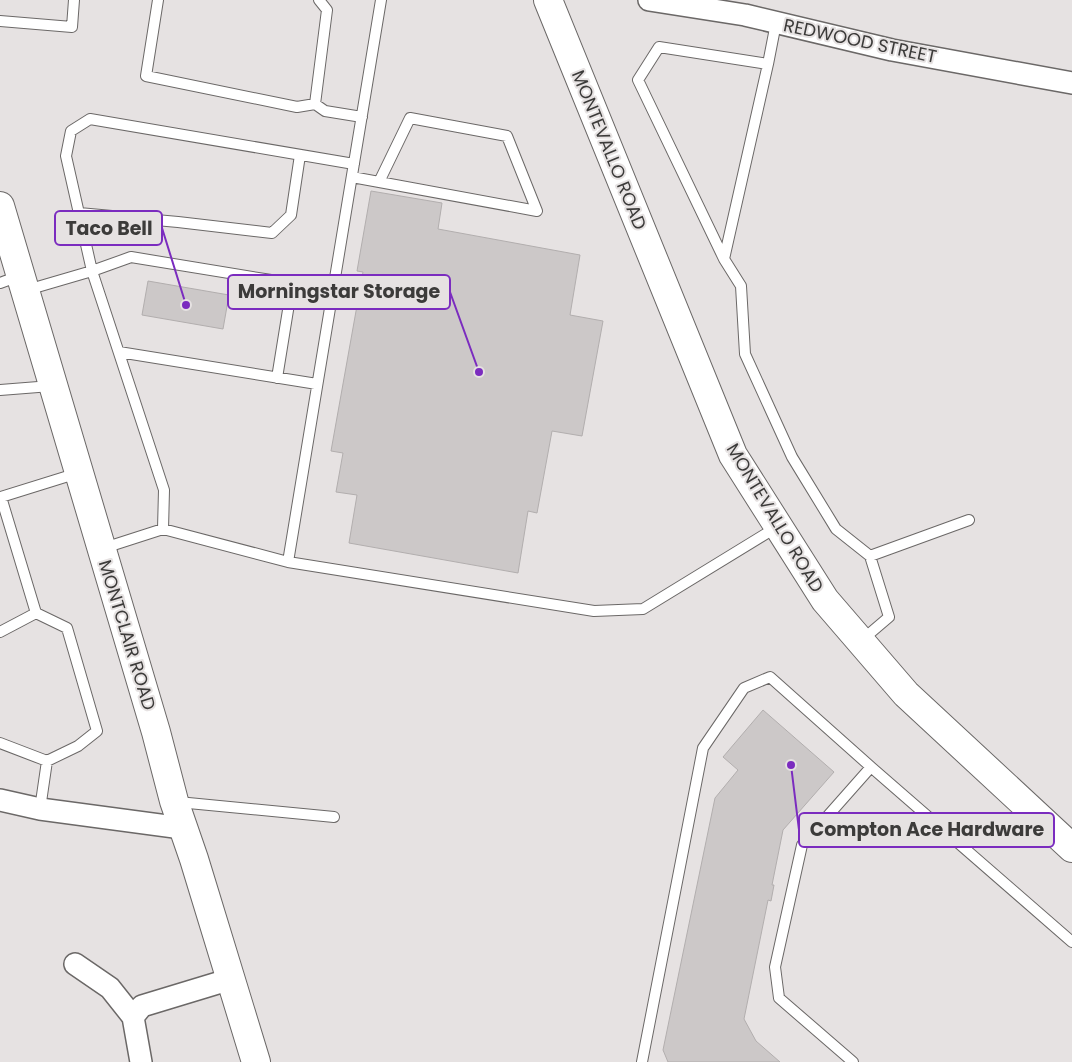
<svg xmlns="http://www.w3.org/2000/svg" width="1072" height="1062" font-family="Poppins,sans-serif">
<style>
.building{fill:#ccc8c8;stroke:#b2aeae}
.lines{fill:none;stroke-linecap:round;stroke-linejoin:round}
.lane-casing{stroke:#6b6867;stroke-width:12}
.street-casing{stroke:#6b6867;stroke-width:24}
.secondary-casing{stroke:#6b6867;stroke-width:30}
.lane{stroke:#fff;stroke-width:10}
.street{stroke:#fff;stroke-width:21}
.secondary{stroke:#fff;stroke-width:28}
.labels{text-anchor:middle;stroke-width:4;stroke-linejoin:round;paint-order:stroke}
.street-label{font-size:18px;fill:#3c3b3a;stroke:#e6e2e2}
.leader{fill:none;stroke:#7b2cbf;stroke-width:2}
.callout-dot{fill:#7b2cbf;stroke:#e6e2e2;stroke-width:2}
.callout{fill:#e6e2e2;stroke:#7b2cbf;stroke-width:2}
.callout-label{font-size:19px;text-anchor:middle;font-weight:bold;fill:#3c3b3a}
</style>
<rect width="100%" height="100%" fill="#e6e2e2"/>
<path class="building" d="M371,191l71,12 -4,26 142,26 -10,60 33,6 -21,115 -30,-5 -15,82 -9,-2 -10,62 -169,-30 8,-48 -21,-3 7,-39 -12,-2 32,-179 -6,-1z
M148,281l81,14 -6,34 -81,-14z
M763,710l71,62 -51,58 -11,55h2l-3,16 -3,-1 -24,119 12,22 24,21h-112l-5,-12 52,-252 23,-28 -15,-13z"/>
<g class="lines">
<g class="lane-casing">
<path id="lane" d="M158,0l-12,76 151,31 18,-3
M319,0l8,10 -12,94 10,7 37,6
M381,0l-93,562 306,49 49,-2 134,-82
M0,21l72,6 2,-27
M776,23l-8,41 -44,195 17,27 4,68 47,103 44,72 34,27 99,-36
M352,177l185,34 -30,-75 -97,-18 -31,64
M79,213l99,9 94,11 19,-18 9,-60
M724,259l-86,-179 21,-33 109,17
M0,283l19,-7
M27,290l65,-19 39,-14 140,23 18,24 -12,74
M119,352l198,32
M0,390l51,-4
M163,529l1,-39 -72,-219 -26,-115 5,-25 19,-12 264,45
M104,548l59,-19 125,33
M0,632l36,-19
M862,640l27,-23 -19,-61
M0,743l47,18 31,-15 19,-15 -30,-103 -31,-15 -35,-116 77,-24
M178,802l156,15
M40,809l7,-48
M642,1062l61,-314 41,-60 26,-11 101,90
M853,1062l-74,-64 -4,-31 27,-122 69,-78 201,175"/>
</g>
<g class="street-casing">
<path id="street" d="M649,0l96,15 147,35 180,33
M0,800l40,9 142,19
M75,964l35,24 23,29
M141,1062l-8,-45 9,-11 89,-27"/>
</g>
<g class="secondary-casing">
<path id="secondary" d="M548,0l185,455 92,145 81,94 166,154
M0,206l156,526 18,69 20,58 62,203"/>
</g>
<use href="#lane" class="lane"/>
<use href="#street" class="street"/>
<use href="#secondary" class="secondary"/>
</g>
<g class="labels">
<g class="street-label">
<text transform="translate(860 41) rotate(12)" y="6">REDWOOD STREET</text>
<text transform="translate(609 150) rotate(68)" y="6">MONTEVALLO ROAD</text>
<text transform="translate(775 518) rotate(59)" y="6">MONTEVALLO ROAD</text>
<text transform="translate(127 635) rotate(73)" y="6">MONTCLAIR ROAD</text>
</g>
</g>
<path class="leader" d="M186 305L162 228M479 372L450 292M791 765L799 830"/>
<g class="callout-dot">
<circle cx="186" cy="305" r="5"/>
<circle cx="479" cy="372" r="5"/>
<circle cx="791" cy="765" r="5"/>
</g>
<g class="callout">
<rect x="55" y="211" width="107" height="34" rx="5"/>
<rect x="228" y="275" width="222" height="34" rx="5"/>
<rect x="799" y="813" width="255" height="34" rx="5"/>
</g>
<g class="callout-label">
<text x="109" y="235">Taco Bell</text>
<text x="339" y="298">Morningstar Storage</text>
<text x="927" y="836">Compton Ace Hardware</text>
</g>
</svg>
